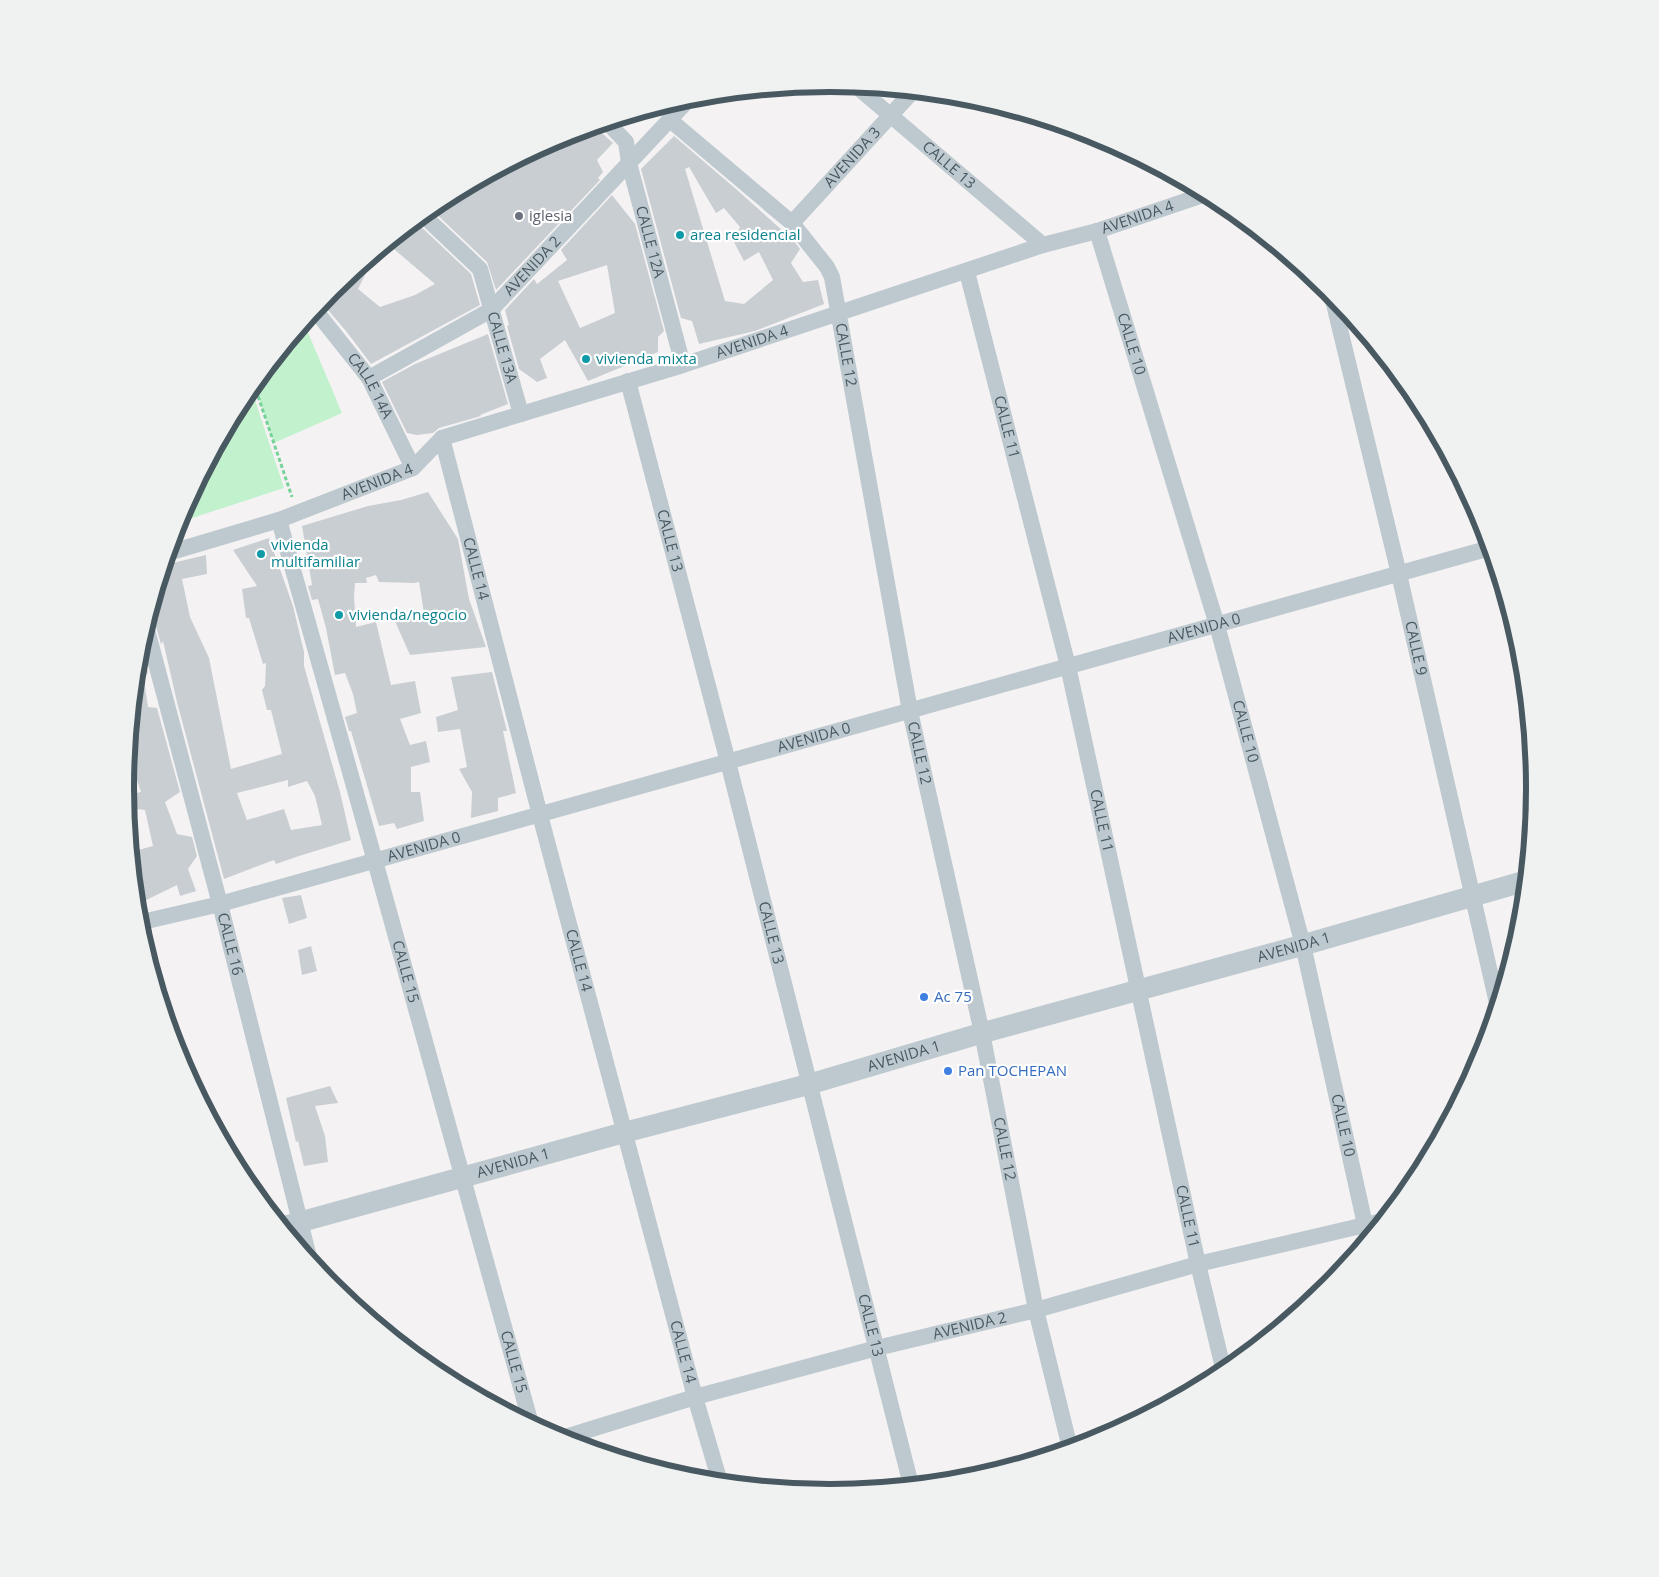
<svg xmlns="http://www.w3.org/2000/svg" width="1659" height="1577" font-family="'Open Sans',sans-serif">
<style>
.green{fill:#c1f2cd}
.building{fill:#c9ced2;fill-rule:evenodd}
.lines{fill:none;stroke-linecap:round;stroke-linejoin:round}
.path{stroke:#77d299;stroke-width:3;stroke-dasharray:4 2.5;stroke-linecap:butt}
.minor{stroke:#bdc9cf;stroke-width:16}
.tertiary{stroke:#bdc9cf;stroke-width:21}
.worship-dot{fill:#6b7280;stroke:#fff;stroke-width:2}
.culture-dot{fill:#0f9aa8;stroke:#fff;stroke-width:2}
.shop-dot{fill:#3f7fe0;stroke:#fff;stroke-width:2}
.labels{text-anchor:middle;stroke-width:4.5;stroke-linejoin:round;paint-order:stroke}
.street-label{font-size:15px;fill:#495961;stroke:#fff}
.worship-label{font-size:15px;fill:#5b616d;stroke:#fff;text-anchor:start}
.culture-label{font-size:15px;fill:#0d838f;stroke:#fff;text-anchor:start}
.shop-label{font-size:15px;fill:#366cbe;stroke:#fff;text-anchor:start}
.rim{fill:none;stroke:#495961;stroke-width:6}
</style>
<rect width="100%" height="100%" fill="#f5f2f3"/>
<path class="green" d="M304,323l38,90 -68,30 -20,-59z
M251,388l33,100 -107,35 67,-126z"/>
<path class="building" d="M595,127l18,16 -16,17 6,12 -5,6 2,2 -104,110 -9,-28 -56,-53 7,-7 122,-65z
M674,136l62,53 58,52 6,8 -9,14 12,19 15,-2 6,24 -69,27 -56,13 -7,-23 -11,-3 -40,-149zM689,167l27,46 8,-5 16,19 -6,15 10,19 15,-9 14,28 -29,24 -19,-3 -40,-132z
M612,195l23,29 29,107 -6,6v15l-70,29 -23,-41 -25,19 7,19 -10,4 -18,-13 -12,-43 2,-1 -4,-15 29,-31 3,5 30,-24 -6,-10zM607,265l8,48 -35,15 -22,-47z
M415,221l56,53 9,31 -109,59 -25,-33 -25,-29 10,-12 45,-37 -18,36 22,18 35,-12 20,-11 -47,-40z
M488,334l20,70 -28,11 1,1 -42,12 -6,5 -16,2 -10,-2 -25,-51 33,-18z
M428,492l30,47 11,60 17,48 -76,8 -16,-36 30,-6 -5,-31 -5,1 -35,-1 -3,-7 -10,3 1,5h-12l-1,14 2,30 20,-5 15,63 24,-4 6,32 -21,6 10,26 16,-4 4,21 -19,5v25h9l4,29 -27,8 -3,-6 -15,3 -28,-95h-2l-4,-14 12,-4 -4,-19 -8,-21 -10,2 -9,-47 -8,-29 -6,1 -4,-14 4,-1 -10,-59 66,-20 33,-6z
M269,538l24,68 11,46v14l36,126 11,48 -52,16 -23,8 -2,-4 -50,19 -47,-177 -14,-61 -2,3 -6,-21 -6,-7 15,-51 42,-10 1,19 -25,5 8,38 19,41 22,111 51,-15 -11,-44h-4l-5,-20 3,-4 1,-23 -3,1 -14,-46h-3l-4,-29 15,-3 -24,-36zM288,780v7l19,-6 8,15 7,29 -31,5 -7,-21 -37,11 -10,-27z
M140,644l8,28 -4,8 4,27 9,1 23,84 -15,10 12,32 15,3 5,19 -9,13 8,22 -16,5 -3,-11 -41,20 -5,-53 22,-6 -8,-36 -16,-2 -2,-13 14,-3 -13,-38 10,-103z
M492,672l15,59h-4l13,62 -18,5v13l-27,7 1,-26 -13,-23 8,-2 -7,-38 -22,3 -2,-15 22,-7 -7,-33z
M301,895l6,23 -18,6 -7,-26z
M311,946l6,25 -15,4 -4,-25z
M330,1086l8,17 -23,3 10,30 3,26 -24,4 -6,-25 -2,1 -10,-44z"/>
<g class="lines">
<path class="path" d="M254,384l38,113"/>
<g class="minor">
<path id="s1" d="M856,86l187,159"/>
<path id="s2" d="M670,120l122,103 35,44 5,10 78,434 72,322 54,277 34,138"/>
<path id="s3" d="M608,123l18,19 3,21 54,202"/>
<path id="s4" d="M423,215l57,54 41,145"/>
<path id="s5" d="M792,223l120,-131"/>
<path id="s6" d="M1097,231l120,394 86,320 65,293"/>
<path id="s7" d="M967,272l101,394 130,598 26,108"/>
<path id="s8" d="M1332,296l67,278 98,429"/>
<path id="s9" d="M315,310l54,68 44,90"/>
<path id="s10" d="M369,378l122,-68 199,-212"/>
<path id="s11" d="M628,381l100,381 183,723"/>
<path id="s12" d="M442,438l98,377 155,582 25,85"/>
<path id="s13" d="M279,520l96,341 156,563"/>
<path id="s14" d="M168,553l111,-33 134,-52 29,-30 241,-73 360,-120 54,-14 109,-37"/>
<path id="s15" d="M146,626l74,278 90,357"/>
<path id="s16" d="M138,923l82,-19 1270,-356"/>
<path id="s17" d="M559,1439l136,-42 182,-49 159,-38 162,-46 184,-43"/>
</g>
<path class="tertiary" id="s18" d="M282,1227l344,-95 184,-48 172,-51 321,-88 222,-64"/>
</g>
<circle class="worship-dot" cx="519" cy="216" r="5"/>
<g class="culture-dot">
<circle cx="680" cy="235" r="5"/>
<circle cx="586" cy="359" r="5"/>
<circle cx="261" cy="554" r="5"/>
<circle cx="339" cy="615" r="5"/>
</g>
<g class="shop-dot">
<circle cx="924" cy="997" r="5"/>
<circle cx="948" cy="1071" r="5"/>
</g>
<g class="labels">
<g class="street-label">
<text dy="5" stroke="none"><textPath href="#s5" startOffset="89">AVENIDA 3</textPath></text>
<text dy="5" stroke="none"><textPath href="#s1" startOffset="122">CALLE 13</textPath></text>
<text dy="5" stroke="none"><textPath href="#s14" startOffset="1031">AVENIDA 4</textPath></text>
<text dy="5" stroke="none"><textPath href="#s3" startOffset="129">CALLE 12A</textPath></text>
<text dy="5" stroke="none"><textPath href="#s10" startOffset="200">AVENIDA 2</textPath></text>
<text dy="5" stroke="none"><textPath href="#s14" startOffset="626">AVENIDA 4</textPath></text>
<text dy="5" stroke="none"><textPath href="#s6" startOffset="118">CALLE 10</textPath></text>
<text dy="5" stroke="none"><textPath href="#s4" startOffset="160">CALLE 13A</textPath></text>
<text dy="5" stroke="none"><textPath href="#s2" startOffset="306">CALLE 12</textPath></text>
<text dy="5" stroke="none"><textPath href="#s9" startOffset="94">CALLE 14A</textPath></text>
<text dy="5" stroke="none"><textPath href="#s7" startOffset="160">CALLE 11</textPath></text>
<text dy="5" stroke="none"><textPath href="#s14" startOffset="221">AVENIDA 4</textPath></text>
<text dy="5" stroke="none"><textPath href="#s11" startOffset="165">CALLE 13</textPath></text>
<text dy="5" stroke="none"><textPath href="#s12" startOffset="135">CALLE 14</textPath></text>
<text dy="5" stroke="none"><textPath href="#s16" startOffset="1106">AVENIDA 0</textPath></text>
<text dy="5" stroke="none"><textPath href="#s8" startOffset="362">CALLE 9</textPath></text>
<text dy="5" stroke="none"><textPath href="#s6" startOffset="522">CALLE 10</textPath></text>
<text dy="5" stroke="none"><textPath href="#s16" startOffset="701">AVENIDA 0</textPath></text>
<text dy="5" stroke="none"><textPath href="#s2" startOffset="711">CALLE 12</textPath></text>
<text dy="5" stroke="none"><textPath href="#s7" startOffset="565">CALLE 11</textPath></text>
<text dy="5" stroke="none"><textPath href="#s16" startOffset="296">AVENIDA 0</textPath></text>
<text dy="5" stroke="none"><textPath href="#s11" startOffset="570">CALLE 13</textPath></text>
<text dy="5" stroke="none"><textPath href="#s15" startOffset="329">CALLE 16</textPath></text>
<text dy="5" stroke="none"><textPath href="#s18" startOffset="1050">AVENIDA 1</textPath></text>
<text dy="5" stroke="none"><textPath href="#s12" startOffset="540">CALLE 14</textPath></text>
<text dy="5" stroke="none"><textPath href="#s13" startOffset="469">CALLE 15</textPath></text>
<text dy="5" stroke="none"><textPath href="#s18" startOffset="645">AVENIDA 1</textPath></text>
<text dy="5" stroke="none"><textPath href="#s6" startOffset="928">CALLE 10</textPath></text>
<text dy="5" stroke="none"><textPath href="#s2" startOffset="1116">CALLE 12</textPath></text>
<text dy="5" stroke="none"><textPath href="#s18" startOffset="240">AVENIDA 1</textPath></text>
<text dy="5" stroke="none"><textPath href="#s7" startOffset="970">CALLE 11</textPath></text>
<text dy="5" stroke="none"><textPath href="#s11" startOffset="975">CALLE 13</textPath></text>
<text dy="5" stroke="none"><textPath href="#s17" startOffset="426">AVENIDA 2</textPath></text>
<text dy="5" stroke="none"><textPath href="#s12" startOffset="945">CALLE 14</textPath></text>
<text dy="5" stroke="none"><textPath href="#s13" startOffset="874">CALLE 15</textPath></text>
</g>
<g class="worship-label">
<text x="529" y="221">iglesia</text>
</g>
<g class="culture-label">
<text x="690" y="240">area residencial</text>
<text x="596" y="364">vivienda mixta</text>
<text x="271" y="550">vivienda<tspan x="271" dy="17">multifamiliar</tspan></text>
<text x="349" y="620">vivienda/negocio</text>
</g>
<g class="shop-label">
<text x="934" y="1002">Ac 75</text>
<text x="958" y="1076">Pan TOCHEPAN</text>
</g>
</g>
<path d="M0 0H1659V1577H0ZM134 788a696 696 0 1 1 1392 0a696 696 0 1 1-1392 0Z" fill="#f0f2f2" fill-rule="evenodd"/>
<path class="rim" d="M134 788a696 696 0 1 1 1392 0a696 696 0 1 1-1392 0Z"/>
</svg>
